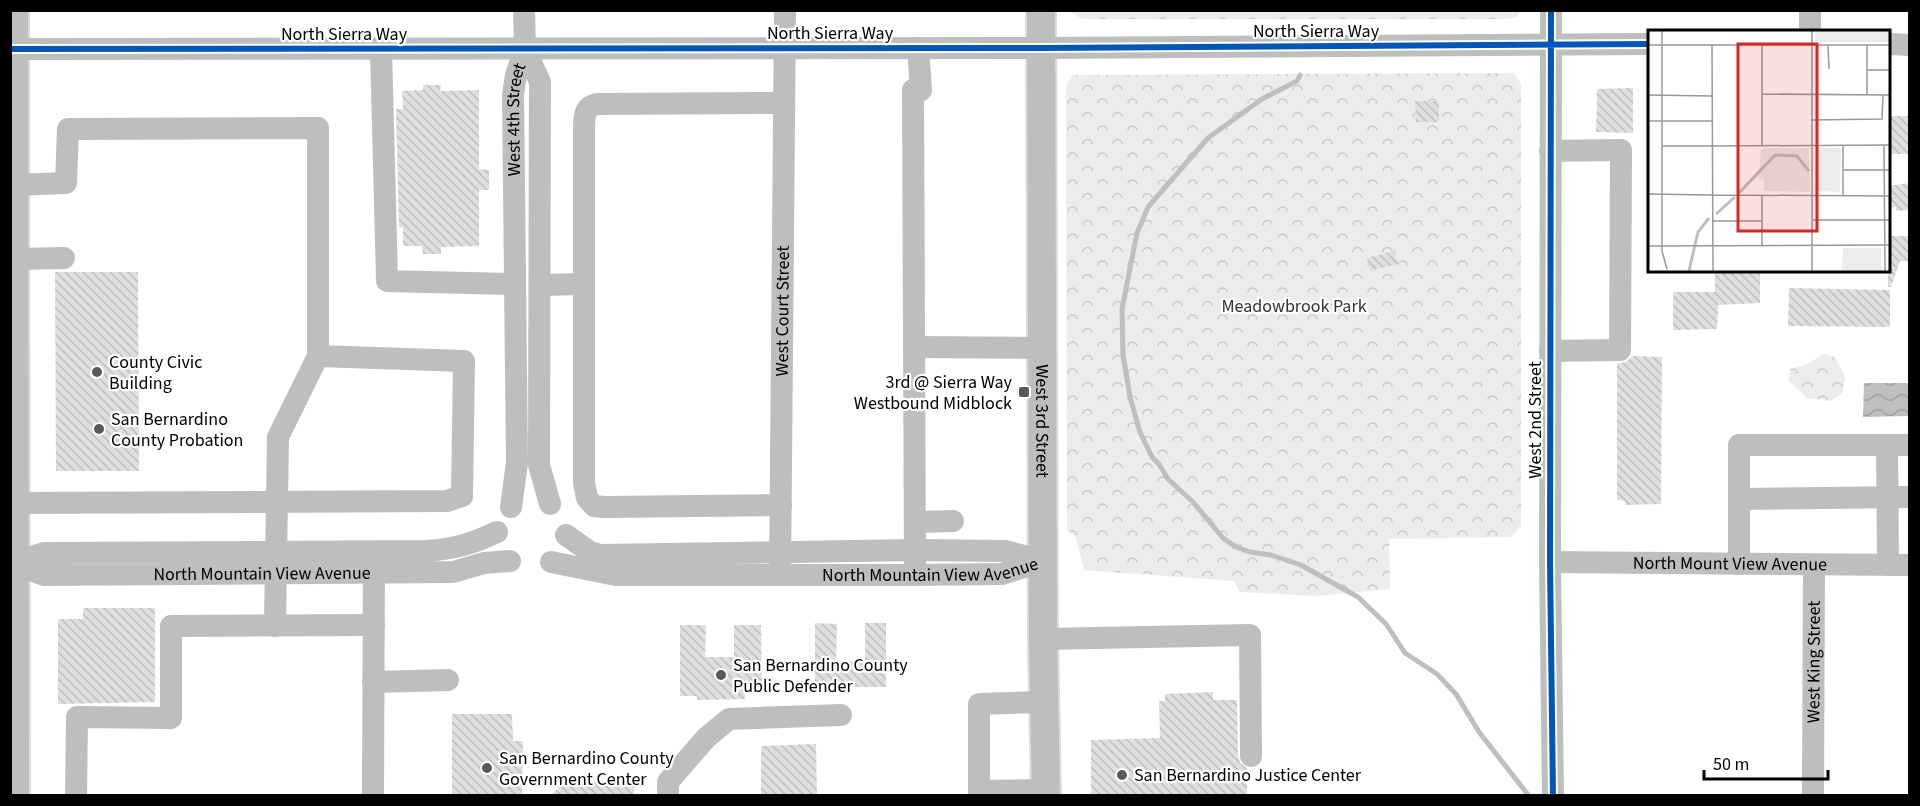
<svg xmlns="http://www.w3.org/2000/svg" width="1920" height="806" font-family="'Source Sans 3',sans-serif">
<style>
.forest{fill:url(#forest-crowns)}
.water{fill:url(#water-waves)}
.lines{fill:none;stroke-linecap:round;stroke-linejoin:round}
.stream{stroke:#bfbfbf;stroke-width:5}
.building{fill:url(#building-back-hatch)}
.major-casing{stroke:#dbdbdb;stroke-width:32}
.minor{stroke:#bebebe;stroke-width:22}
.major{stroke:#bebebe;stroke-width:28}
.cycleway-casing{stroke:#fff;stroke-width:10}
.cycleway{stroke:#0057b8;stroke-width:6}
.poi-dot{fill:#595959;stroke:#fff;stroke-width:2}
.labels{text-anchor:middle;stroke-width:4.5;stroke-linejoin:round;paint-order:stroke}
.street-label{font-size:18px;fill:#000;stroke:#fff}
.park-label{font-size:18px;fill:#333;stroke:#fff}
.poi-label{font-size:18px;fill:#000;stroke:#fff;text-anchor:start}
.inset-river{fill:none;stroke:#bfbfbf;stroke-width:3}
.inset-road{fill:none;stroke:#999;stroke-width:1.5}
.view{fill:#d62828;fill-opacity:0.15;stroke:#d62828;stroke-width:3}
.inset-edge{fill:none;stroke:#000;stroke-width:3}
</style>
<defs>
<pattern id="forest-crowns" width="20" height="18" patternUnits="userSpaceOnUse" patternTransform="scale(1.5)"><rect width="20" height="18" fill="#ececec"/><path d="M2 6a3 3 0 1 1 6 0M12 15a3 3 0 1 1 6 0" fill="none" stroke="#c9c9c9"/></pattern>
<pattern id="water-waves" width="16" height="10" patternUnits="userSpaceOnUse" patternTransform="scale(1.5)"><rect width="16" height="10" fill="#bfbfbf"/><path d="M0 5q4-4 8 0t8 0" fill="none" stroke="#a2a2a2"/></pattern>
<pattern id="building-back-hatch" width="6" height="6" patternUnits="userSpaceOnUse" patternTransform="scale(1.5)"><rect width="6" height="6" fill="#dfdfdf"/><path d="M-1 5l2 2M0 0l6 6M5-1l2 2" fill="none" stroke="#bebebe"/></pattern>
</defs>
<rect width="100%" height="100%" fill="#fff"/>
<path class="forest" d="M1069,11l453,-1v1l-5,6 -7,2h-428z
M1514,73l7,11v442l-10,11 -122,2 1,50 -75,7 -75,-4 -6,-11 -150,-11 -8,-33 -9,-7 -1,-443 6,-12z
M1824,354l11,3 10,20 -2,15 -12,9 -24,-3 -18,-17 1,-12 15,-4z"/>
<path class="water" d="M1864,383h45v33l-46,1z"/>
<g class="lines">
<path class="stream" d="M1300,75l-3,6 -35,18 -54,39 -60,69 -11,26 -15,76 1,46 7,42 10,35 12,25 7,7 9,15 25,23 30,36 13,9 14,5 21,3 30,10 57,32 28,27 19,29 32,21 19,20 23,38 50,64"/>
</g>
<path class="building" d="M423,85h18l-1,6 39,-1v79l10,1v20h-10v56l-38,1v7h-18l-1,-8h-19v-19h-4l-3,-118h7l-1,-18 21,-1z
M1633,88v45l-37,-1 1,-43z
M1415,101h24v21h-23z
M1888,116h22v38h-22z
M1910,183v27l-14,1v-4l-8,1v-22z
M1888,236h22v25h-10l-9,26h-3z
M1395,251l3,13 -28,7 -3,-13z
M1715,270h45v33l-42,2 -1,24 -44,1v-38h42z
M55,272h83l1,199h-83z
M1789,288l101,2v37l-102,-1z
M1632,356l30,1 -1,147 -36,1v-4l-8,-1v-136l9,-2z
M83,608h72v94l-97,2v-85h25z
M815,623l22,1 -1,38h29v-39h21v64h-71z
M680,625h26l-1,32h29v-32h27l1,68 -17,1v5l-48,1v-4h-17z
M1213,692v8h24l1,56 2,7 7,5v27h-156v-55l69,-2 -1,-37h6v-7z
M452,714h60l1,27h10l-1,54h-70z
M816,744l1,51h-56v-49z
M634,781v14h-83l13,-13z"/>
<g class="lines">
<g class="major-casing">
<g id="major">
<path d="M14,10l1,786"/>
<path id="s7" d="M1041,10l2,629 3,157"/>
</g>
</g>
<g class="minor">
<path d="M1551,10l-1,552 3,234"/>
<path d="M1810,10v22"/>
<path d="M1888,44l22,1"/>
<path d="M918,48l3,42"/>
<path d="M10,49l1031,-1 609,-4"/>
<path d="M381,49l6,232 128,3"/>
<path d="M525,49l15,33 -1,383 11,39"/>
<path d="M913,90l2,485"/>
<path d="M14,185l52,-2 2,-54 250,-1v228l-40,81 -3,189"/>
<path d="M15,259l49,-1"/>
<path d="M540,285l44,-1"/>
<path d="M915,347l128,1"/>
<path d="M1550,351l70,-1 1,-200 -71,1"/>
<path d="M1887,445l1,120"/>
<path d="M1739,499v-54h171"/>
<path d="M16,503l431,-2 15,-5 2,-135 -146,-5"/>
<path d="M781,505l-176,2 -11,-1 -7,-8 -3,-15v-359c1,-11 1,-17 13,-20l187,-1"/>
<path id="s1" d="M511,507l6,-44 -4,-369 3,-19 9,-26 -1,-39"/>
<path d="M915,522l38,-1"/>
<path d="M566,535l24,17 9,3 316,-5 90,1 38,10"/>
<path id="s2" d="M551,562l65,13h299l87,-1 41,-13"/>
<path id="s3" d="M1550,562l360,3"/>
<path d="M10,564l34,-11 382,-2c28,-2 46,-7 71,-19"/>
<path id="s4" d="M15,564l29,11 409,-3 31,-9 26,-2"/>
<path d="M1739,564v-65l171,-2"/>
<path id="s5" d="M780,575l5,-565"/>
<path d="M1043,639l207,-4 1,121"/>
<path d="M373,682l75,-2"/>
<path d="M1043,702l-64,2v87l67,-1"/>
<path d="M76,796l1,-79 94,1v-92l203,-1"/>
<path d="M373,796l1,-238"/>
<path d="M668,796v-14l38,-44 23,-19 112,-4"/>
<path id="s6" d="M1813,796l1,-231"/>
</g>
<use href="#major" class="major"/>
<g class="cycleway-casing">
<path id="cycleway" d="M1551,10l-1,552 3,234
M10,49l1031,-1 609,-4"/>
</g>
<use href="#cycleway" class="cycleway"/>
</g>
<g class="poi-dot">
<circle cx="97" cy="372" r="6"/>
<rect x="1018" y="386" width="12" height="12" rx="3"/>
<circle cx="99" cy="429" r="6"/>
<circle cx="721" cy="675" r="6"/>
<circle cx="487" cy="768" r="6"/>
<circle cx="1122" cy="775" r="6"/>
</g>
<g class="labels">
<g class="street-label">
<text x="1316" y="37">North Sierra Way</text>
<text x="830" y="39">North Sierra Way</text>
<text x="344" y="40">North Sierra Way</text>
<text dy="6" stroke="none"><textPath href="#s1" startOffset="388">West 4th Street</textPath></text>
<text dy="6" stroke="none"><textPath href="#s5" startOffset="264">West Court Street</textPath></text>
<text transform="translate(1535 420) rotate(-90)" y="6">West 2nd Street</text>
<text dy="6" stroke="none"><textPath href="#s7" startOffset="411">West 3rd Street</textPath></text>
<text dy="6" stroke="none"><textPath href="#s3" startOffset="180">North Mount View Avenue</textPath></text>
<text dy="6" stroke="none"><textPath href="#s2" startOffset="381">North Mountain View Avenue</textPath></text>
<text dy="6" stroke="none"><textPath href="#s4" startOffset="249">North Mountain View Avenue</textPath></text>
<text dy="6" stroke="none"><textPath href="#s6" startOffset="134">West King Street</textPath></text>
</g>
<g class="park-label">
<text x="1294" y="312">Meadowbrook Park</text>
</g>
<g class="poi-label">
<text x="109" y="368">County Civic<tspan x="109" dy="21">Building</tspan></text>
<text x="1012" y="388" text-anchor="end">3rd @ Sierra Way<tspan x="1012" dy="21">Westbound Midblock</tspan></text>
<text x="111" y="425">San Bernardino<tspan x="111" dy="21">County Probation</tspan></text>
<text x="733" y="671">San Bernardino County<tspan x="733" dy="21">Public Defender</tspan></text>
<text x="499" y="764">San Bernardino County<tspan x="499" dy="21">Government Center</tspan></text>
<text x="1134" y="781">San Bernardino Justice Center</text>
</g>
</g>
<g transform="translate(1648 30)">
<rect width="242" height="242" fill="#fff"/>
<path d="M167,0h74v12h-73zM117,118h44l1,44 -46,-1v-11l-5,-1v-7l2,-22zM168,118h25l-1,44 -25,-1zM195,218h38l1,23h-40z" fill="#ececec"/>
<path class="inset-river" d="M90,164l37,-39 22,1 12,15M68,184l19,-17M41,241l9,-39 11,-14"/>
<path class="inset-road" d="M14,0v221l5,18M164,0v241M0,15h242M64,15l1,226M114,15v101M180,16l1,23M219,40h23M114,64l128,1M0,65l64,1M219,65v-50M164,90l70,-1 1,-24M0,91h64M236,115l1,126M14,116h50M64,116l178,-1M195,140h47M0,164l64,1M65,165l177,1M195,166v-51M165,190h77M64,191h50M0,216l242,-1M114,216v-51"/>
<path class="view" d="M90,14h79v187h-79z"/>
<rect width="242" height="242" class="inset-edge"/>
</g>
<rect width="1920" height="806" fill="none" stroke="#000000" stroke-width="24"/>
<path d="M1704 770v9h124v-9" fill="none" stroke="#000000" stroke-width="3"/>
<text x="1713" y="770" font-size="18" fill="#000000" stroke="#ffffff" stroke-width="4.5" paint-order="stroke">50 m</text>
</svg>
